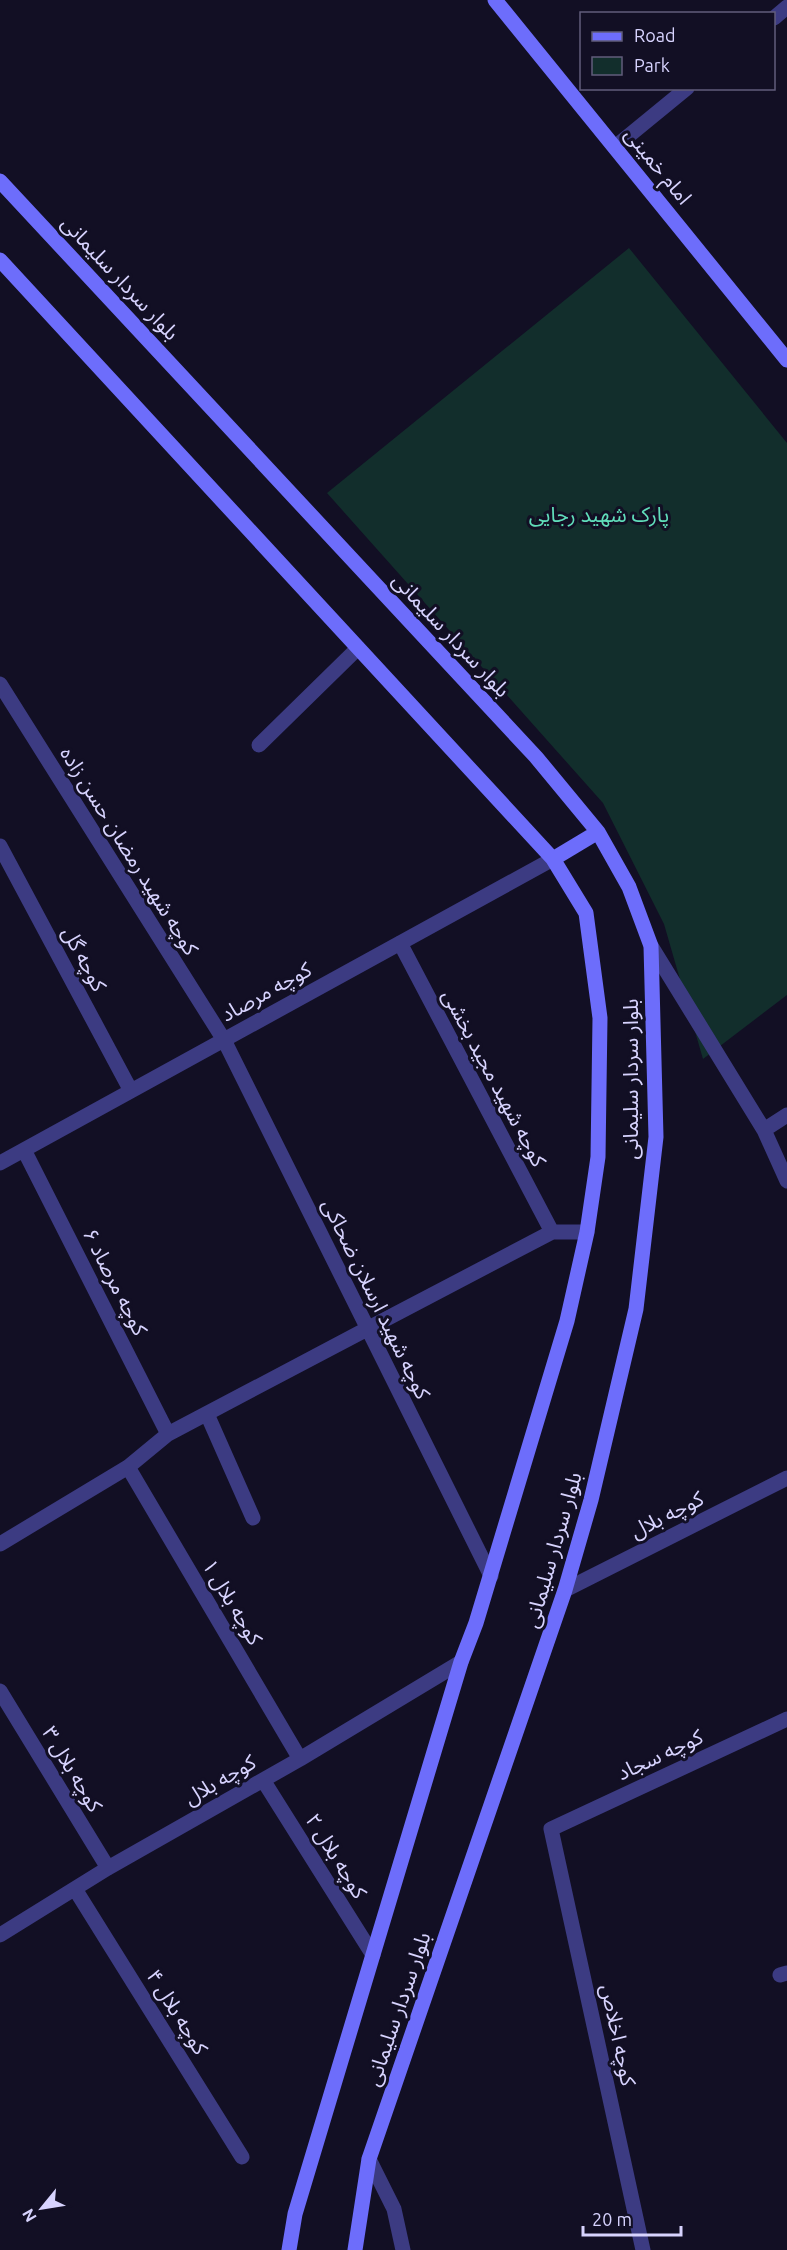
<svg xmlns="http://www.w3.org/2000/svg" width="787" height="2250" font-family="Ubuntu,'Noto Sans Arabic',sans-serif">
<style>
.green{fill:#122e2c}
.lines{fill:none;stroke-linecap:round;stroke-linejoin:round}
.minor{stroke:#3c3b82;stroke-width:15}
.secondary{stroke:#6d6dfb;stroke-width:15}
.labels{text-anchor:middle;stroke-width:6;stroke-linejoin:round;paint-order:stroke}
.street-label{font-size:21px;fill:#d7d3fe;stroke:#120f24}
.park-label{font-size:21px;fill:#60ddba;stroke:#120f24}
</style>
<rect width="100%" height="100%" fill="#120f24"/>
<path class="green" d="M629,248l158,195v552l-84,64 -39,-135 -61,-121 -276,-310z"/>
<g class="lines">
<path class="minor" d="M774,18l13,-11
M615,147l72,-59
M0,684l224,356 267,536
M259,745l99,-97
M0,846l131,245
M400,943l152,289
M651,946l113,184 23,51
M764,1130l23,-15
M24,1150l144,284
M0,1163l553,-304
M207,1414l46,104
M128,1467l172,292
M0,1544l128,-77 40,-33 199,-105 185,-97h35
M565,1590l222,-112
M0,1691l108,177
M263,1780l110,175
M75,1889l167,268
M0,1935l108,-67 192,-109 161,-97
M780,1975l7,-2
M369,2159l25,50 9,41
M643,2250l-92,-421 236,-110"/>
<path class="secondary" d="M495,0l292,360
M0,181l536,576 62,75 31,55 22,59 5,191 -20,172 -45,191 -26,90 -196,569 -14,91
M0,260l553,599 33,54 14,105 -2,139 -11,75 -20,89 -91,302 -15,39 -166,552 -6,36
M553,859l45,-27"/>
</g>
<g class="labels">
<g class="street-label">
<text transform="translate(658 166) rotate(51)" y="7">امام خمینی</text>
<text transform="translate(120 278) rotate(47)" y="7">بلوار سردار سلیمانی</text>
<text transform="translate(451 635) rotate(47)" y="7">بلوار سردار سلیمانی</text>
<text transform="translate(129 851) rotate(58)" y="7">کوچه شهید رمضان حسن زاده</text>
<text transform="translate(84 959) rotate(62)" y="7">کوچه گل</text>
<text transform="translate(266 992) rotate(-29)" y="7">کوچه مرصاد</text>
<text transform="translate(494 1078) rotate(62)" y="7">کوچه شهید مجید بخشی</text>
<text transform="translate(631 1079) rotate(-90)" y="7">بلوار سردار سلیمانی</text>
<text transform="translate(115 1282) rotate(63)" y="7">کوچه مرصاد ۶</text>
<text transform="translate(376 1299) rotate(64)" y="7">کوچه شهید ارسلان ضحاکی</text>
<text transform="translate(667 1515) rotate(-27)" y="7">کوچه بلال</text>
<text transform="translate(553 1550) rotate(-74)" y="7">بلوار سردار سلیمانی</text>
<text transform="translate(232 1602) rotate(59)" y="7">کوچه بلال ۱</text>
<text transform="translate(660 1755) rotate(-25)" y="7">کوچه سجاد</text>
<text transform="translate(72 1769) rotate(59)" y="7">کوچه بلال ۳</text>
<text transform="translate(220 1780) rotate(-30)" y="7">کوچه بلال</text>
<text transform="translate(336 1856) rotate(58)" y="7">کوچه بلال ۲</text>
<text transform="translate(398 2009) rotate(-71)" y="7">بلوار سردار سلیمانی</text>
<text transform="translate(177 2012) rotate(58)" y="7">کوچه بلال ۴</text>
<text transform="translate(618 2035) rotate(78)" y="7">کوچه اخلاص</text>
</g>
<g class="park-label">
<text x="599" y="522">پارک شهید رجایی</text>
</g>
</g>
<rect x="580" y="12" width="195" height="78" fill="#120f24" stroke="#615d7b" stroke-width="1.5"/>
<rect x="592" y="32" width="30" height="9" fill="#6d6dfb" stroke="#615d7b" stroke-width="1.5"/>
<text x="634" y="42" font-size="18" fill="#d7d3fe">Road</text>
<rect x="592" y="57" width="30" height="18" fill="#122e2c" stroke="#615d7b" stroke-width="1.5"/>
<text x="634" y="72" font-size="18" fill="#d7d3fe">Park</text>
<g transform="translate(42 2208) rotate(240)" stroke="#120f24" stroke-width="4.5" paint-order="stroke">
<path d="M0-4.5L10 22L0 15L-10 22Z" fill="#d7d3fe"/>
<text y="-9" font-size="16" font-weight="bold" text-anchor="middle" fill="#d7d3fe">N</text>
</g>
<path d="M583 2226v9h98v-9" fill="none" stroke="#d7d3fe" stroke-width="3"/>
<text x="592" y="2226" font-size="18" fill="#d7d3fe" stroke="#120f24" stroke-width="4.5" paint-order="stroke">20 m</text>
</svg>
